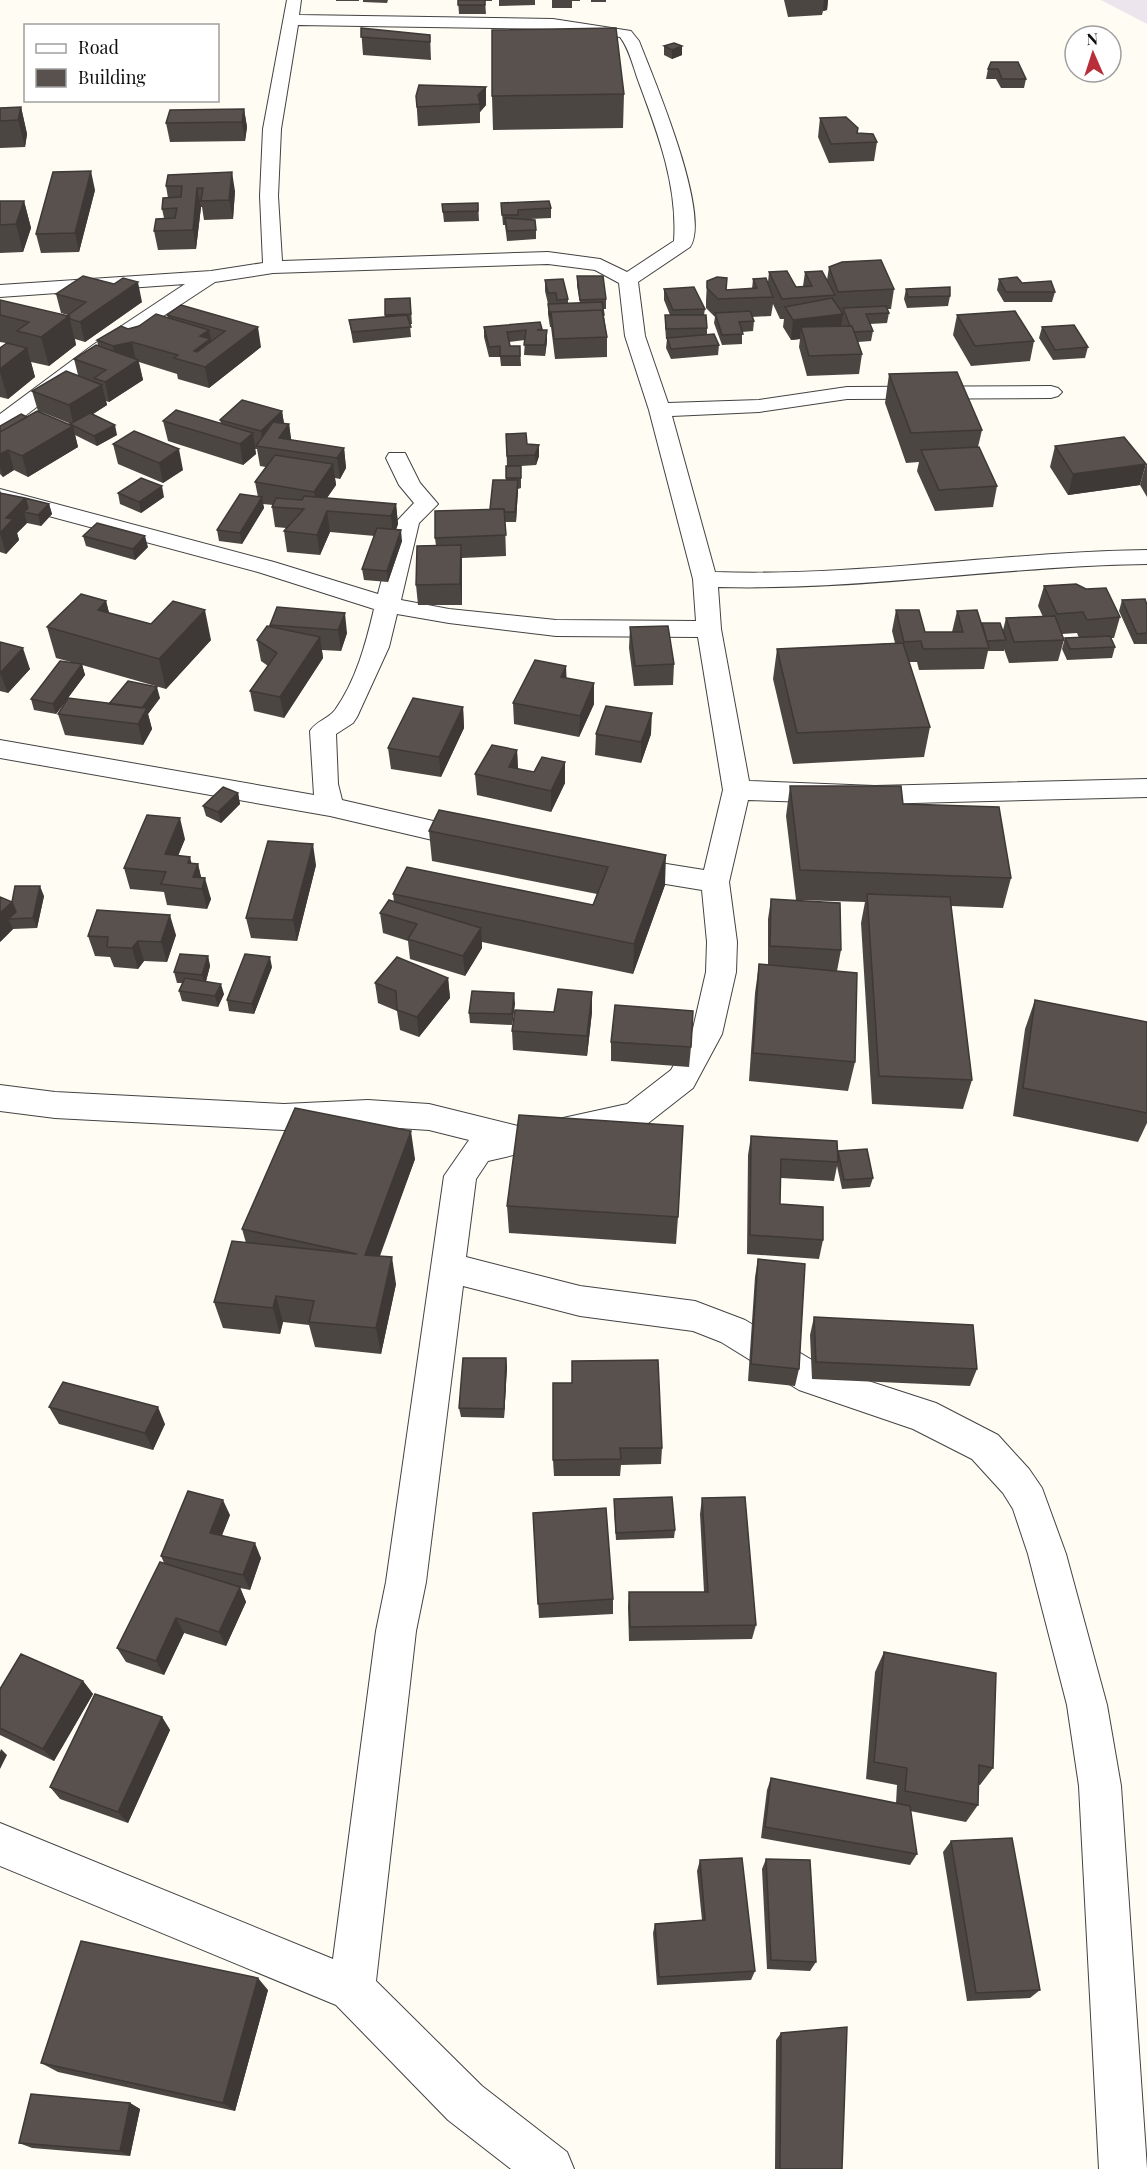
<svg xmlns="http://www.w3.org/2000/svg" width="1147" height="2169" font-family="'Playfair Display',serif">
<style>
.industrial{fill:#ece5ed}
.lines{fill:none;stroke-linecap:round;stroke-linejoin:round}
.minor-casing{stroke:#434343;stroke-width:2}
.minor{fill:#fff;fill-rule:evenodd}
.wall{fill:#4c4642;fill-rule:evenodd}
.shaded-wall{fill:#3e3936}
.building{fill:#58514d;stroke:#3e3936;stroke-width:1.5}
</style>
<rect width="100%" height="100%" fill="#fefcf3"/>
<path class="industrial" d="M1101,0h46v24z"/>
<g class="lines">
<g class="minor-casing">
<path id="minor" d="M287,0h14l-2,15 254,4 78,12 8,10c14,36 73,174 51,206l-52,35 7,54 23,67 91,-3 88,-13 204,-1 7,2 4,4 -4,4 -7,2 -204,1 -88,13 -87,4 43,156c144,5 288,-20 432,-22v14c-143,2 -287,27 -429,23l3,42 28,152 126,5 272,-7v18l-272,7 -127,-4 -19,82 8,60 -1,30 -14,62 -29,54 -46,36 -159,37 -12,18 -10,78 114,29 115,15 50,19 77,46 114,37 62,32 31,34 13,19 24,66 41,151 14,81 26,383h-48l-20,-383 -12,-81 -39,-151 -15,-45 -10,-16 -31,-34 -59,-30 -114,-39 -78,-48 -28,-11 -113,-15 -117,-30 -37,296 -10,49 -40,350 106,105 85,66 7,17h-63l-63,-49 -112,-115 -336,-139v-43l333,136 43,-328 10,-49 58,-406 25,-36 -40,-10 -61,-4 -84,4 -229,-12 -55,-7v-26l55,7 229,12 84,-4 61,4 93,23 105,-23 44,-34 21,-37 14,-61 1,-30 -5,-52 -79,-13 -10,-3 -4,-7 4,-7 10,-3 81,13 19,-80 -25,-153 -142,-1 -107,-13 -52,-9 -8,33 -32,70 -4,6 -17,11 2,50 4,16 139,32 4,7 -4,7 -10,3 -141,-33 -330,-58v-18l314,55 -4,-64c6,-10 18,-12 25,-21 21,-29 31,-67 39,-101l-116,-37 -258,-69v-14l274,73 104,32 19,-73 17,-18 -15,-18 -13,-27 3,-5h16l15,30 18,21 -19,19 -18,77 48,9 107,11 140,1 -3,-42 -44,-169 -24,-74 -6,-53 -24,-13 -47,-6 -275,9 -58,9 -108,71 -99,76 -8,1v-16l93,-69 92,-61 -185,13v-12l211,-14 52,-8 -3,-67 3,-67zM298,25l255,4 67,8c9,11 13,29 18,43 19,51 40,105 36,161l-47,31 -27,-13 -52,-7 -266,9 -4,-65 3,-67z"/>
</g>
<use href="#minor" class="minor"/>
</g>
<path class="wall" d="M336,0h23v1h-23z
M363,0h25l-1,3 -24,-1z
M458,0h34v1h-7l1,13h-27z
M499,0h36v5l-36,1z
M552,0h28v1h-8v7h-20z
M591,0h15v2h-15z
M784,0h44l-1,10 -4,1 -1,4 -34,2z
M361,28l69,7 1,25 -68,-5z
M674,43l8,12 -10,4 -8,-4v-9z
M991,62l35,17 -2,9h-23l-5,-9h-10l2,-10z
M486,87v18l-6,7v11l-62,3 -2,-30z
M624,94l-1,34 -130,2 -1,-34z
M21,107l6,27 -2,13 -25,1v-40z
M244,109l3,18 -2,14 -75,1 -4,-19z
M820,118l37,15 20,9 -3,19 -45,2 -11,-26z
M168,175l67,16 -2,28 -29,1 -2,-13h-1l-5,42 -38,1 -4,-19 10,-13 -2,-9 6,-11 -2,-12z
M95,190l-16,62 -38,1 -5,-19z
M0,201h24l7,27 -8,24 -23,1z
M478,203l1,18 -35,1 -2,-18z
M501,203l50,5v10l-21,1 6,11v9l-29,2 -2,-16h-2z
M829,267l65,22 -3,20h-4l2,4 -2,10 -17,1 3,7 -2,10 -13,1 4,12 -3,20 -52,2 -8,-29 1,-8 -9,1 -8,-13 1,-8h-4l-7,-15 -2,12 -19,1 2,4 -1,10 -11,1v12l-20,1 -8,-22 1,-6 -9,-9v-7l1,-20 20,9 25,-1 1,-10 15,3 1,-10 27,15 7,-1 2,-14 22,8z
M577,276l29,23v10h-3l4,28v20l-52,2 -4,-32h-1l-2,-13v-10h8h-8l-3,-13v-11l23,19v4h12l-3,-17z
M999,279l23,4 33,9 -3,10h-48l-7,-12z
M664,289l41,20 -1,6 3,13v6l12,11 -1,10 -47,4 -5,-11 1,-9h-1l-1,-14v-10h5l-6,-15z
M906,289l44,7 -2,10 -41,2 -3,-9z
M56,294l86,8 -57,40 -10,-3 1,6 -27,21 -18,-4 4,15 -27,22 -8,-2v-49l6,-5 -6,-1v-42l67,16 1,-1 -7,-2z
M410,298l2,26h-2l1,13 -58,6 -4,-23 36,-3v-18z
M181,305l80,42 -52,41 -31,-9 -1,-5 -38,-12 4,18 -34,22 -3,-1 1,4 -14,9 24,21 -20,11 -22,-11 3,12 -50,30 -14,-7 -11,7 -3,-3v-48l27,-9 11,-6 -6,-20 46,-16 -4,-16 24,-13 -1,-6 31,-11 40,-11 -1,-3zM39,411l32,13v2z
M957,315l77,26 -4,20 -59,5 -18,-31z
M484,327l58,3 5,11 -2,15 -21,-1 1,-15 -16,2 1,4h10l1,20h-20l-1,-9h-11l-5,-20z
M1042,327l46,20 -3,11 -32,2 -14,-22z
M889,374l93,56 -4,17 19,39 -4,21 -58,4 -18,-40 2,-9 -13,1 -21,-60z
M282,411l2,13h5l2,16 53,8 2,20 -6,11 -5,-1 1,7 -9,13 69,6 2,20 -2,6 6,11 -14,41 -24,-2 -2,-11 13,-33 -45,-4 -10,23 -33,-3 -3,-21 2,-3 -11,-1 -3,-20 1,-2 -10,-1 1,4 -22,36 -23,-3 -2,-11 41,-33 -3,-15 11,-15 -6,-1 -3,-17h-2l1,5 -13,11 -75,-24 -5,-20 58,3 -1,-4z
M506,434l21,10 12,12 -3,9 -15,1v22l-3,1 -2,33h-11l1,34 -44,2v47h-44l-2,-20 20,-39 -1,-8 55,-29 16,-29v-14h1z
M113,444l70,26 -20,13 -45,-19z
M1055,446l85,39 -72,10 -18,-28z
M1146,464h1v33l-7,-12z
M0,490l1,3 48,11 3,10 -11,12 -14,-3 -10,10 2,7 -13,14 -6,-2z
M118,493l46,4 -23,16 -21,-9z
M83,536l65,11 -13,13 -49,-14z
M1044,586l76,31 -6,21h-3l4,9 -3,11 -45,2 -5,-11 3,-11h14l-2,-5 -15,1 2,6 -6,21 -49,2 -5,-14v2h-16l-4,18 -65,1 -2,-8h-8l21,65 -6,30 -131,7 -20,-85 4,-30 118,-6 -3,-12 4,-21 29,22h27l5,-21 25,12 21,7 3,-12 37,-1 -5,-11z
M1122,600l25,5v39h-13l-15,-33z
M106,601l3,12 102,27 -45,49 -84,-24 3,10 -17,23 41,6 51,-6 -12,16 4,15 -9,16 -78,-10 -7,-21 8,-13 -10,13 -22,-4 -3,-11 47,-35 -22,-6 -9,-31z
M277,607l70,26 -6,18 -19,-1 1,8 -39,60 -30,-7 -4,-20 18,-25 -7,-5 -4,-21 13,-13v-2z
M630,627l44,37 -1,21 -39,1 -5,-38z
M0,642l30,27 -22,24 -8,-2z
M513,703l81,1 -15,33 -65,-13z
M463,707l1,21 -23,49 -50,-8 -3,-21z
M596,734h55l-10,29 -46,-8z
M517,750l1,19 16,3 31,-10v21l-14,29 -74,-17 -2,-21z
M790,786l113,18 108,74 -8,30 -52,-2 21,174 -9,29 -91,-5 -11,-181 4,-21 -69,-2 -10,-84z
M238,793l2,11 -19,19 -15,-7 -3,-10z
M439,810l226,75 -32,89 -151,-32v6l-17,28 -55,-17 -2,-18 -25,-8 -3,-20 14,-11 -1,-8 200,11 4,-11 -165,-33 -3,-30z
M185,839l-7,17 14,8h6l3,14 10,21 -4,10 -40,-4 -3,-13 -34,-3 -6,-21z
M316,865l-19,76 -46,-3 -5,-20z
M44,896l-7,32 -24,1 -13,13 12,-40z
M771,899l70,51 -4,21 -16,-1 34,92 -7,29 -99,-10 6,-88 4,-29 9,1v-46z
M176,935l-9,27 -23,-1 -6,8 -24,-2 -4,-10 -15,-1 -7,-20z
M208,956l2,10 -4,15 18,13 -6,13 -36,-6 -3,-10 3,-8h-5l-3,-11z
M272,967l-18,47 -25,-3 -2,-11z
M448,978l2,20 -31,39 -19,-7 -3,-19 -19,-8 -3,-20z
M592,992v20l-5,44 -74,-6 -1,-19 42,-19z
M1035,1000l112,22v101l-9,19 -125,-26 12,-87z
M515,1003l-3,22 -42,-2 -1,-10z
M611,1042l80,5 -2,20 -78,-6z
M751,1136l87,18v-3l35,27 -3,9 -28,2 -5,-23 -3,15 -53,-3 -1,26 43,36 -4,19 -72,-5 1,-99z
M415,1159l-35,97 16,28 -15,70 -66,-7 -6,-22 -26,-3 -3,12 -57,-6 -9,-26 32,-59 -4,-14z
M507,1206l171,11 -2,27 -167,-11z
M758,1259l41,110 -4,17 -47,-5 7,-104z
M814,1317l163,52 -7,17 -158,-7 -2,-44z
M506,1358l1,9 -3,51 -43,-1 -2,-9z
M572,1383l90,65 -1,16 -40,1 -1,11h-66l-1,-16z
M49,1407l116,17 -12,26 -94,-26z
M702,1498l54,127 -4,14 -123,2 -1,-34 1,-15h75l-4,-78z
M614,1499l61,31 -1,8 -58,2 -2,-33z
M533,1513l80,86v15l-74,4z
M230,1515l-8,20 39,23 -11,32 -10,-2 6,14 -20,44 -42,-13 -20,42 -38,-13 -9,-14 47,-85 -3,-7z
M884,1652l109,116 -13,17h-2v20l-12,17 -56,-11 7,43 -7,11 -149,-27 6,-48 4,-12 125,25 1,-18 -31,-6 9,-107z
M83,1681l10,13 -39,67 -54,-26v-46z
M162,1717l8,13 -42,93 -68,-24 -10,-12z
M951,1841l89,149 -10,8 -63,3 -24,-149z
M766,1859l50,103 -6,9 -43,-2 -5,-100z
M700,1860l55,111 -4,9 -94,5 -4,-52 2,-9 47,-4 -5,-49z
M268,1990l-33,121 -177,-39 -17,-9z
M781,2033l61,136h-67l1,-129z
M130,2103l10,6 -10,47 -98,-8 -13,-5z"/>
<path class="shaded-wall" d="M824,0h4l-1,10 -4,1z
M682,46v9l-10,4v-9z
M486,87v18l-6,7 -2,-17z
M21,107l6,27 -2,13 -7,-27z
M244,109l3,18 -2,14 -3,-19z
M91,171l4,19 -16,62 -4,-19z
M232,172l3,19 -2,28 -4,-19z
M197,188l4,19 -5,42 -3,-19z
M24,201l7,27 -8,24 -7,-28z
M138,282l4,20 -57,40 -5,-20z
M843,314l-3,20 -39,-7 -1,12 -9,1 2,-20z
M69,316l7,29 -27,21 -8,-29z
M258,327l3,20 -52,41 -4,-21z
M209,330l4,20 1,9 -20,-8 6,-15z
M547,330v11l-2,15v-11z
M132,342l4,19 2,-1 5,20 -34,22 -4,-20 13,-16 -5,-20z
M27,348l8,29 -27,22 -8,-27v-3z
M102,385l5,20 -33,21 -5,-21z
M282,411l3,19 4,-6 3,21 -29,2 -2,-16z
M115,425l2,10 -20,11 -3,-10z
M73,426l5,21 -50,30 -6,-21z
M41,432l-32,19 5,19 -11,7 -3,-10v-13z
M253,433l3,21 -13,11 -3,-21z
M539,445v11l-3,9 -1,-10z
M344,448l2,20 -6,11 -3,-21z
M179,449l4,21 -20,13 -4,-20z
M333,464l3,21 -19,27 -3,-20z
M1146,464l-6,21 -72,10 5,-21z
M518,480v11l-2,31 -1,-10z
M162,486l2,11 -23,16 -2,-11z
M262,497l2,11 -22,36 -2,-11z
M25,498l5,15 -6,-1 3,11 -10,10 2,7 -13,14 -6,-21 6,-15z
M49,504l3,10 -11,12 -3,-11z
M396,504l2,20 -5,13 -2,-21z
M327,511l3,21 -10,23 -3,-20z
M401,530l1,11 -14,41 -1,-11z
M145,536l3,11 -13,13 -2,-11z
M461,545l1,21v39l-2,-21z
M106,601l8,31 -16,-22z
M205,610l6,30 -45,49 -7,-30z
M345,613l2,20 -6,18 -3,-21z
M320,637l3,21 -39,60 -4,-21z
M23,648l7,21 -22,24 -8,-20z
M82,664l3,11 -29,39 -3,-10z
M566,666l1,21 -6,-10z
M594,683v21l-15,33 1,-21z
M157,687l3,11 -12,16 4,15 -9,16 -5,-21 -1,-11z
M463,707l1,21 -23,49 -2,-20z
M652,713l-1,21 -10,29v-21z
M517,750l1,21 -9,-4z
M565,762v21l-14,29v-21z
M238,793l2,11 -19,19 -3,-11z
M180,818l5,21 -15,36 -5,-21z
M313,844l3,21 -19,76 -4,-21z
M666,855l-1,30 -32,89 1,-30z
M190,857l4,16 4,-9 5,21 2,-7 6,21 -4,10 -5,-20 -8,-7 -6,-19z
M40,886l4,10 -7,32 -4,-10z
M12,902l6,16 -10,1 5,10 -13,13v-29z
M170,915l6,20 -9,27 -6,-20z
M481,928l1,20 -17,28 -2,-20z
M138,941l6,20 -6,8 -6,-21z
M208,956l2,10 -5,19 -3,-10z
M270,957l2,10 -18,47 -2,-10z
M448,978l2,20 -31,39 -2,-20z
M221,984l3,10 -6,13 -3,-11z
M592,992v20l-5,44v-20z
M514,993l1,10 -3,22v-11z
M411,1131l4,28 -45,122 -5,-26z
M392,1257l4,27 -15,70 -5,-26z
M276,1296l7,26 -3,12 -7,-26z
M506,1358l1,9 -3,51v-9z
M158,1407l7,17 -12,26 -8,-17z
M223,1500l7,15 -13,33 -7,-15z
M255,1543l6,15 -11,32 -7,-15z
M240,1587l6,15 -20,44 -7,-14z
M176,1618l8,15 -20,42 -8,-14z
M83,1681l10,13 -39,67 -11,-12z
M162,1717l8,13 -42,93 -10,-11z
M1,1749l6,6 -7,14v-17z
M258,1978l10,12 -33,121 -12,-8z
M130,2103l10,6 -10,47 -10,-5z"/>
<path class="building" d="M458,0h27v5h-27z
M361,28l69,7v7l-69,-5z
M616,28l8,66 -132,2v-66z
M674,43l8,3 -10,4 -8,-4z
M991,62h27l8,17h-24l-4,-10h-10z
M419,85l67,2 -8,8 2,9 -63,3 -1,-11z
M21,107l-3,13 -18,1v-13z
M244,109l-2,13 -76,1 4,-13z
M846,117l12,11 -1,5 16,1 4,8 -46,2 -11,-26z
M91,171l-16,62 -39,1 17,-62z
M232,172l-3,28 -28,1 2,-13h-6l-4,42 -39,1 2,-12 19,-1 2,-10 -15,1 1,-11 18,-1 1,-11h-16l2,-11z
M0,201h24l-8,23 -16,1z
M549,201l2,7 -33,2v5h-16l-1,-12z
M478,203v8l-35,1 -1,-8z
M505,218l30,2 1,10 -29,1z
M881,260l13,29 -56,3 -9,-25 13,-5z
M787,271l9,16 16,-1 -7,-14 17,-1 13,24 -53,4 -13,-27z
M83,276l31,8 9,-6 15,4 -58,40 -10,-3 -1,-3h-2l19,-14 -30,-8z
M577,276h26l3,23 -26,1z
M717,277l10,1 -1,12 31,-2 -4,-9 13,-1 7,19 -55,2 -11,-11v-7z
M1017,277l5,6 29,-2 4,11h-49l-7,-13z
M563,279l5,20 -11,1 -1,-7h-8l-3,-13z
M694,287l11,22 -32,1 -9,-21z
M950,287v9l-42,1 -2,-8z
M410,298l1,16 -26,1v-16z
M832,298l11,16 -50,6 -8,-13z
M0,300l69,16 -28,21 -24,-6 12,-9 -29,-7z
M602,302l2,13h-1l-1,-5 -51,2v5h-1l-2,-13z
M181,305l77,22 -53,40 -31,-9 4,-3 -46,-13 -19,4 -16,-6 24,-14 7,3 11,-3 17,-12 53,16 -9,6 10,3 -16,12 3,1 28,-21 -58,-16z
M886,306l3,7 -23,1 7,17 -19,1 -2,-6h-2l-7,-18z
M602,310l5,27 -53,2 -3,-27z
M750,311l4,10 -15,1 4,12 -21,1 -7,-22z
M1015,311l19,30 -59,5 -18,-31z
M407,315l4,12 -59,5 -3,-12z
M665,315h41l1,13 -41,1z
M540,322l2,7 -5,1h10l-2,15h-21l2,-15 -19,2 3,14h10v10h-20v-10l-11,1 -5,-20z
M1074,325l14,22 -33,3 -13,-23z
M852,326l10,28 -53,2 -8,-29z
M714,334l5,11 -48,4 -4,-11z
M7,343l20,5 -27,21v-21z
M96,345l42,15 -33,22 -11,-4 12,-8 -32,-11z
M66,371l36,14 -33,20 -37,-14z
M957,372l25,58 -71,3 -22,-59z
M242,400l40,11 -21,20 -41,-11z
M176,410l77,23 -13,11 -77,-23z
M37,411l36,15 -51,30 -14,-6 -8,4v-22z
M90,413l25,12 -21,11 -24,-12z
M21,414l6,3 -27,15v-6z
M273,422l16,2 -10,14 65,10 -7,10 -81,-12z
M134,431l45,18 -20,14 -46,-19z
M526,433l1,11 12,1 -4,10 -28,1 -1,-22z
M1124,437l22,27 -73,10 -18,-28z
M979,447l18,39 -58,4 -18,-40z
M275,455l58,9 -19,28 -59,-10z
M506,466h15v12h-15z
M141,478l21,8 -23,16 -21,-9z
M493,480h25l-3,32h-10l-1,-3h-14z
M0,493l25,5 -19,20 7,1 -13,14z
M240,494l22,3 -22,36 -23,-3z
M304,496l92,8 -5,12 -64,-5 -10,24 -33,-4 20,-22 -32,-2 4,-9 26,2z
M25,498l24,6 -11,11 -14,-3 4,-4z
M504,509l2,26 -71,3v-27z
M97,523l48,13 -12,13 -50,-13z
M377,528l24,2 -14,41 -25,-2z
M461,545l-1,39 -44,1 1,-39z
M1076,584l10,5 20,-1 14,29 -33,3 -4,-8 -26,2 -13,-28z
M81,594l25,7 -8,9 53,14 22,-23 32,9 -46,49 -112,-32z
M1145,599l2,6v28l-10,1 -15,-34z
M277,607l68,6 -7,17 -68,-5z
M896,610h23l6,22h38l-6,-21 20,-1 12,38 -66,1 -2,-8 -17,1z
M1055,616l9,24 -50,2 -8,-24z
M982,623h18l6,17 -19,1z
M267,626l53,11 -40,60 -30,-6 27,-38 -20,-13z
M668,626l6,38 -39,2 -5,-39z
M1110,636l5,11 -45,2 -5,-11z
M0,642l23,6 -23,25z
M903,643l27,84 -133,6 -20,-84z
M535,660l31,6 -5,11 33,6 -14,33 -67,-13z
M60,661l22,3 -29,40 -22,-5z
M128,681l29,6 -15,21 -33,-4z
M68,698l79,10 -9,16 -80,-10z
M413,698l50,9 -24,50 -51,-9z
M606,706l46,7 -11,29 -45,-8z
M492,745l25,5 -8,17 25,5 8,-15 23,5 -14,29 -76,-17z
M790,786h111l2,18 96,3 12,71 -211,-8z
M223,787l15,6 -20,19 -15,-6z
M439,810l227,45 -32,89 -241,-50 14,-27 186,38 15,-38 -179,-36z
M147,815l33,3 -15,36 25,3 -2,6 10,1 -5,13 12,1 -3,11 -41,-5 5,-12 -42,-4z
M268,841l45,3 -20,76 -47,-2z
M15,886h25l-7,32 -25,1 8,-7 -4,-10z
M867,894l83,3 22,183 -93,-4z
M0,897l12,5 -12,11z
M771,899l69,4 1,47 -71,-4z
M389,900l92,28 -18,28 -55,-17 9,-15 -37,-11z
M97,910l73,5 -9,27 -23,-1 -6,7 -25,-1 1,-10 -20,-1z
M180,954l28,2 -6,19 -28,-3z
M245,954l25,3 -18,47 -25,-4z
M397,957l51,21 -31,39 -20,-7 -1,-19 -21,-8z
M759,964l98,9 -2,89 -102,-9z
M185,978l36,6 -6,12 -36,-5z
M558,989l34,3 -5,44 -75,-5 3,-21 39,2z
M472,991l42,2 -2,21 -43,-1z
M1035,1000l112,22v91l-124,-25z
M615,1005l78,6 -2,36 -80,-5z
M295,1108l116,23 -46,124 27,2 -16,71 -67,-6 5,-21 -38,-5 -3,12 -59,-6 18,-61 125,13 -115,-25z
M519,1115l164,11 -5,91 -171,-11z
M751,1136l86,5 1,21 -57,-3 -1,45 43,3v33l-73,-5z
M867,1149l6,29 -29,2 -6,-29z
M758,1259l47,5 -6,105 -48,-5z
M814,1317l159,8 4,44 -161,-7z
M463,1358h43l-2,51 -45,-1z
M658,1360l4,88h-42l1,11 -68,1v-77h19v-22z
M63,1382l95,25 -13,26 -96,-26z
M188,1491l35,9 -13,33 45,10 -12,32 -82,-19z
M672,1497l3,33 -59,3 -2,-34z
M745,1497l11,128 -126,2 -1,-35h79l-6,-94z
M606,1508l7,91 -75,5 -5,-91z
M160,1562l80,25 -21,45 -43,-14 -20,43 -39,-13z
M884,1652l112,21 -3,95 -14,-3 -1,40 -73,-14 2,-23 -33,-6z
M21,1654l62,27 -40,68 -43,-21v-39z
M95,1694l67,23 -44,95 -68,-25z
M771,1778l139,28 7,48 -152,-27z
M1012,1838l28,152 -64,3 -25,-152z
M742,1858l13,113 -96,6 -4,-53 50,-4 -5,-60z
M766,1859l44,1 6,102 -45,-2z
M81,1941l177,37 -35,125 -182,-40z
M847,2027l-5,142h-62l1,-136z
M31,2094l99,9 -10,48 -101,-8z"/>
<rect x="24" y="24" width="195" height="78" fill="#ffffff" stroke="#9f9f9f" stroke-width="1.5"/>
<rect x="36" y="44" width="30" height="9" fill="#ffffff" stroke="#9f9f9f" stroke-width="1.5"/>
<text x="78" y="54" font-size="18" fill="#101010">Road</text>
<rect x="36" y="69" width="30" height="18" fill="#58514d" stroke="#9f9f9f" stroke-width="1.5"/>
<text x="78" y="84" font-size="18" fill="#101010">Building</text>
<g transform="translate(1093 54) rotate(357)"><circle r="28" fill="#ffffff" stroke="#9f9f9f" stroke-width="1.5"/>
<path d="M0-4.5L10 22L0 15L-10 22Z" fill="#b92f39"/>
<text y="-9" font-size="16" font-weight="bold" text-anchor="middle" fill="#101010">N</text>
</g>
</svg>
